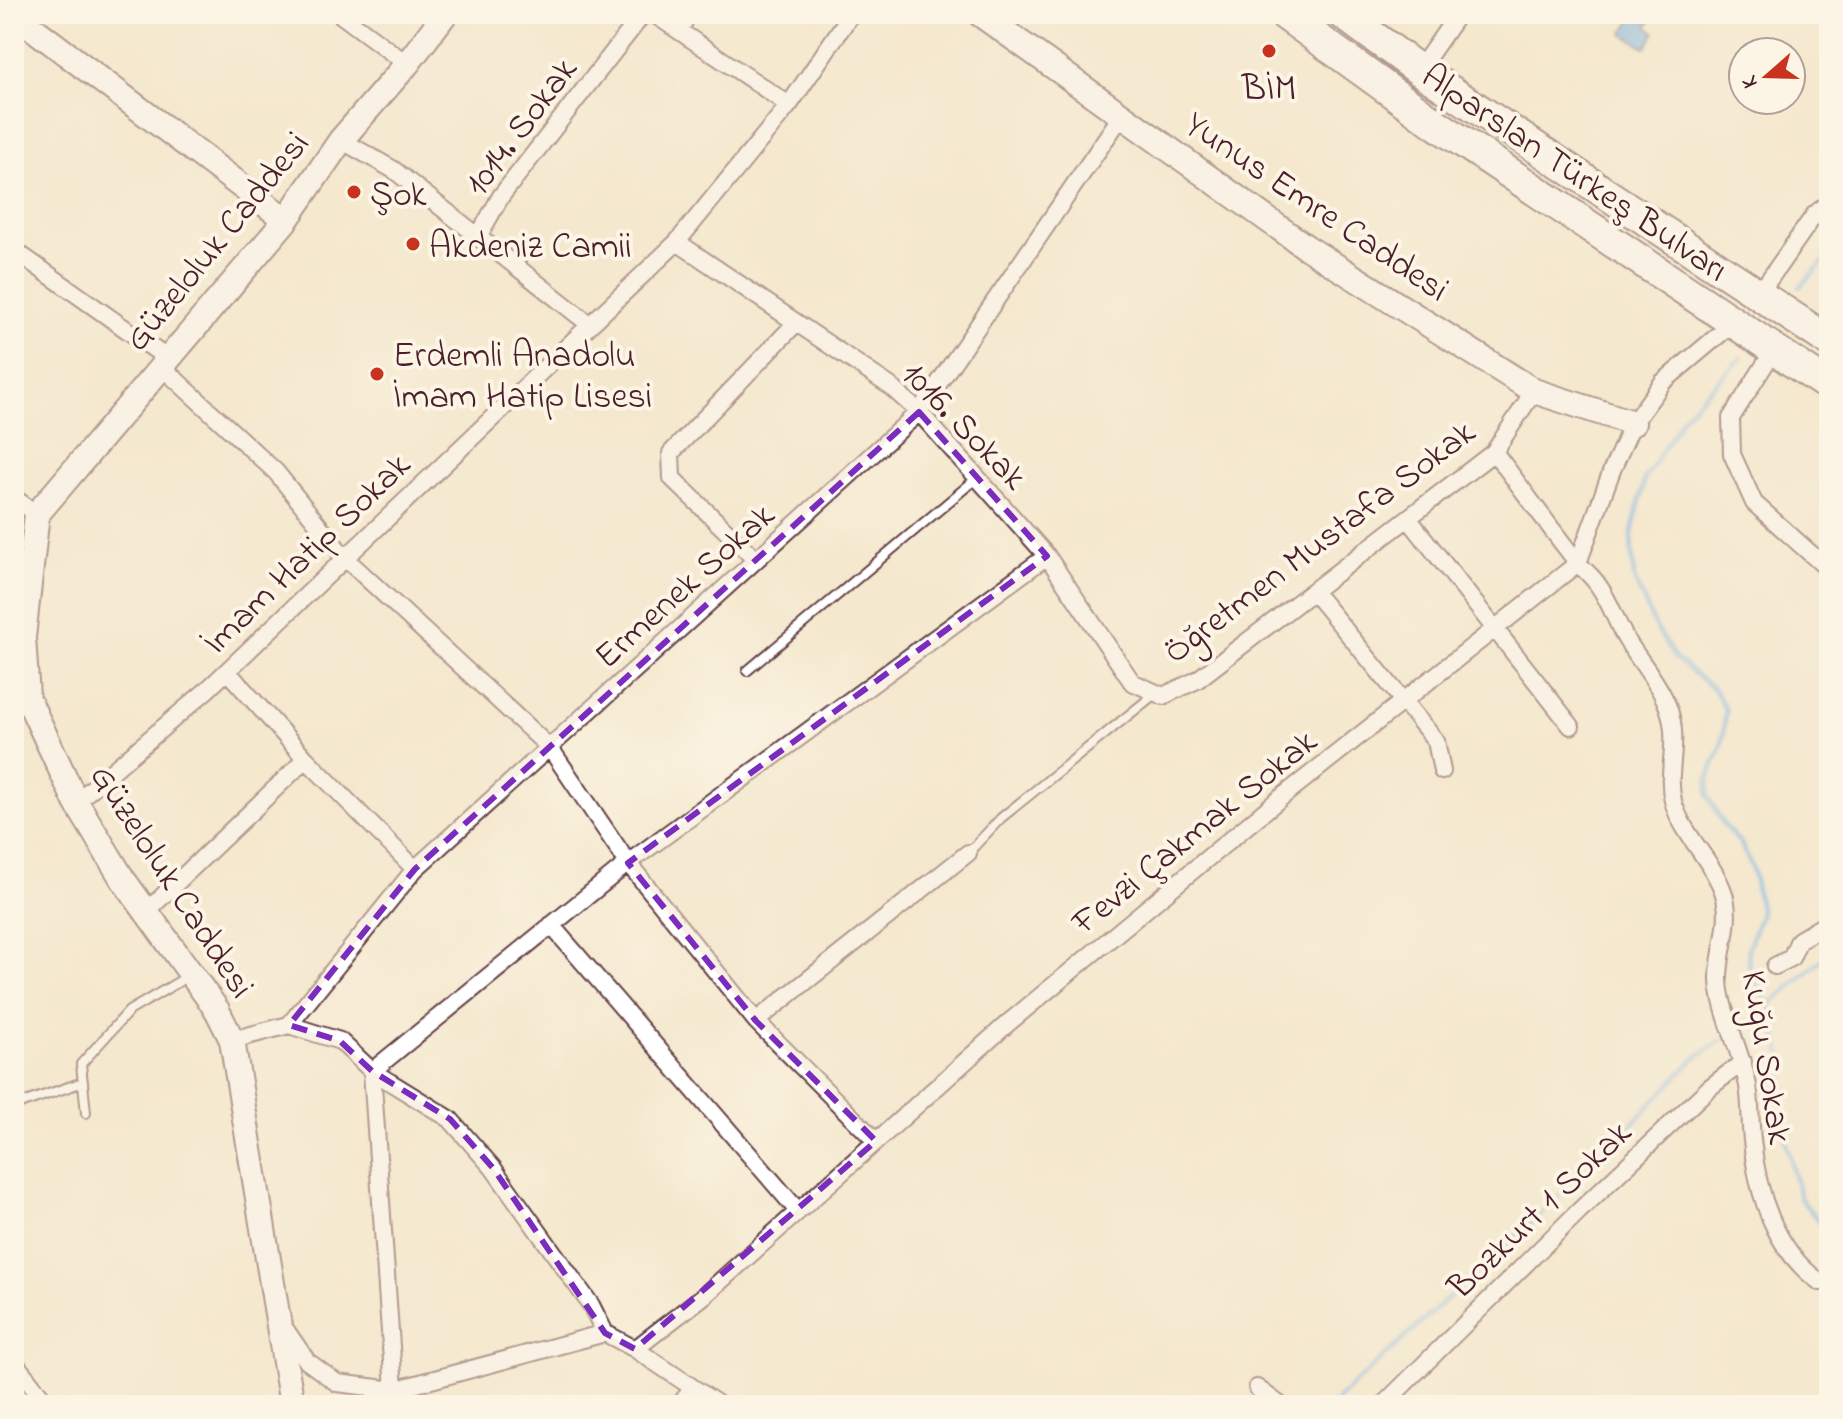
<svg xmlns="http://www.w3.org/2000/svg" width="1843" height="1419" font-family="'Indie Flower',sans-serif">
<style>
.water{fill:url(#water-ripples);stroke:#606a8a;stroke-width:2}
.lines{fill:none;stroke-linecap:round;stroke-linejoin:round}
.stream{stroke:#76b4e9;stroke-width:5}
.lane-casing{stroke:#643d43;stroke-width:12}
.street-casing{stroke:#643d43;stroke-width:20}
.secondary-casing{stroke:#643d43;stroke-width:28}
.highway-casing{stroke:#643d43;stroke-width:34}
.lane{stroke:#fff;stroke-width:8}
.street{stroke:#fff;stroke-width:16}
.secondary{stroke:#fff;stroke-width:24}
.highway{stroke:#fff;stroke-width:30}
.marked{fill:none;stroke:#7b2cbf;stroke-width:6;stroke-dasharray:16 10;stroke-linejoin:round}
.poi-dot{fill:#c8321e;stroke:#fcf5e5;stroke-width:3}
.labels{text-anchor:middle;stroke-width:8;stroke-linejoin:round;paint-order:stroke}
.poi-label{font-size:36px;fill:#4a1f2b;stroke:#fcf5e5;text-anchor:start}
.street-label{font-size:36px;fill:#4a1f2b;stroke:#fcf5e5}
</style>
<defs>
<pattern id="water-ripples" width="26" height="14" patternUnits="userSpaceOnUse" patternTransform="scale(2)"><rect width="26" height="14" fill="#76b4e9"/><path d="M2 4q2-2 4 0t4 0M15 11q2-2 4 0t4 0" fill="none" stroke="#6392bd"/></pattern>
</defs>
<rect width="100%" height="100%" fill="#fcf5e5"/>
<filter id="ink" filterUnits="userSpaceOnUse"><feTurbulence type="fractalNoise" baseFrequency=".0125" numOctaves="2"/><feDisplacementMap in="SourceGraphic" scale="16" xChannelSelector="R" yChannelSelector="G"/><feConvolveMatrix kernelMatrix="1 2 1 2 8 2 1 2 1" color-interpolation-filters="sRGB"/></filter>
<filter id="wash" filterUnits="userSpaceOnUse"><feTurbulence type="fractalNoise" baseFrequency=".006" numOctaves="4" result="noise"/><feDisplacementMap in="SourceGraphic" scale="32" xChannelSelector="R" yChannelSelector="G"/><feGaussianBlur stdDeviation="1.8" result="paint"/><feColorMatrix in="noise" values="0 0 0 0 0 0 0 0 0 0 0 0 0 0 0 0 0 1.4 0 .05"/><feComposite in="paint" operator="in"/></filter>
<g filter="url(#wash)">
<rect width="100%" height="100%" fill="#f4e8ce"/>
<path class="water" d="M1635,14h20l-8,13 8,5 -9,16 -23,-14z"/>
<g class="lines">
<path class="stream" d="M1800,287l29,-32
M1741,358l-56,56 -40,64 -14,59 3,41 20,46 21,34 39,31 12,21 -4,35 -14,34v17l16,29 17,19 12,26 8,43 -13,36 2,24 19,31 15,59 -2,62 18,73 29,36
M1753,1019l76,-66
M1334,1405l5,-7 247,-226 109,-114 27,-18"/>
</g>
</g>
<g filter="url(#ink)">
<g class="lines">
<g class="lane-casing">
<path id="lane" d="M747,671l230,-193
M968,853l33,-35 155,-125
M14,1106l69,-24
M86,1113l-5,-49 48,-53 61,-36
M674,1405l16,-19"/>
</g>
<g class="street-casing">
<path id="street" d="M340,14l67,50
M654,14l135,91
M679,31l9,-17
M1419,70l39,-56
M341,140l53,30 195,154
M478,237l23,-41 142,-182
M677,242l213,144 29,26 128,144 85,126 31,14 34,-16 297,-228 40,-61
M14,250l154,109
M1759,294l56,-80 14,-11
M1774,350l-43,68 1,36 22,49 75,67
M162,367l114,105 69,86 205,190 78,115 128,158 120,120
M1494,452c28,36 55,75 84,111 6,7 15,14 20,22 12,16 18,37 28,54 13,21 29,39 39,61 18,38 0,68 8,101 9,34 38,57 50,90 11,31 -5,59 -4,90 1,29 23,72 29,105 3,18 2,36 4,54 5,53 23,111 68,142l9,-1
M14,498l23,16
M1408,518l163,208
M756,560l-84,-82 -1,-25 125,-130
M1313,591l123,150 6,30
M227,671l79,88 109,110
M76,802l131,-112 470,-448 112,-137 62,-91
M146,912l160,-153
M551,925l247,286
M1775,966l16,-8 8,-18 30,-18
M756,1021l212,-168
M289,1025l51,16 32,30 78,48 43,49 98,137 14,28
M232,1040l57,-15 126,-156 504,-457 203,-297
M283,1326l24,35 30,22 57,7 211,-57 30,16 84,56
M635,1349l70,-54 302,-271 271,-224 300,-237 34,-93 21,-47 30,-41 70,-59
M14,1362l34,43
M1257,1388l23,17
M366,1405l28,-15 -22,-319 256,-208 419,-307
M1383,1405l196,-194 130,-123 34,-26"/>
</g>
<g class="secondary-casing">
<path id="secondary" d="M14,14l272,206
M980,14l326,233 228,144 99,32
M292,1405l-60,-365 -15,-30 -95,-132 -46,-76 -49,-105 -4,-60 14,-123 249,-294 55,-80 66,-76 38,-50"/>
</g>
<g class="highway-casing">
<path id="highway" d="M1284,14l152,110 393,262
M1343,14l76,56 410,271"/>
</g>
<use href="#lane" class="lane"/>
<use href="#street" class="street"/>
<use href="#secondary" class="secondary"/>
<use href="#highway" class="highway"/>
</g>
</g>
<path d="M0 0H1843V1419H0ZM919,412l128,144 -419,307 128,158 120,120 -241,208 -30,-16 -112,-165 -43,-49 -78,-48 -32,-30 -51,-16 126,-156z" fill="#f4e8ce" fill-opacity=".55" fill-rule="evenodd"/>
<path class="marked" d="M919,412l128,144 -419,307 128,158 120,120 -241,208 -30,-16 -112,-165 -43,-49 -78,-48 -32,-30 -51,-16 126,-156z"/>
<g class="poi-dot">
<circle cx="1269" cy="51" r="8"/>
<circle cx="354" cy="192" r="8"/>
<circle cx="413" cy="244" r="8"/>
<circle cx="377" cy="374" r="8"/>
</g>
<g class="labels">
<g class="poi-label">
<text x="1269" y="99" text-anchor="middle">BİM</text>
<text x="370" y="205">Şok</text>
<text x="429" y="257">Akdeniz Camii</text>
<text x="393" y="366">Erdemli Anadolu<tspan x="393" dy="41">İmam Hatip Lisesi</tspan></text>
</g>
<g class="street-label">
<text transform="translate(519 125) rotate(-53)" y="13">1014. Sokak</text>
<text transform="translate(1576 171) rotate(34)" y="13">Alparslan Türkeş Bulvarı</text>
<text transform="translate(1318 205) rotate(34)" y="13">Yunus Emre Caddesi</text>
<text transform="translate(215 240) rotate(-51)" y="13">Güzeloluk Caddesi</text>
<text transform="translate(966 424) rotate(46)" y="13">1016. Sokak</text>
<text transform="translate(1318 540) rotate(-37)" y="13">Öğretmen Mustafa Sokak</text>
<text transform="translate(305 552) rotate(-44)" y="13">İmam Hatip Sokak</text>
<text transform="translate(683 584) rotate(-42)" y="13">Ermenek Sokak</text>
<text transform="translate(1193 830) rotate(-39)" y="13">Fevzi Çakmak Sokak</text>
<text transform="translate(174 880) rotate(57)" y="13">Güzeloluk Caddesi</text>
<text transform="translate(1769 1057) rotate(81)" y="13">Kuğu Sokak</text>
<text transform="translate(1538 1208) rotate(-44)" y="13">Bozkurt 1 Sokak</text>
</g>
</g>
<rect width="1843" height="1419" fill="none" stroke="#fcf5e5" stroke-width="48"/>
<g transform="translate(1767 76) rotate(250)"><circle r="38" fill="#fcf5e5" stroke="#b59f9b" stroke-width="2"/>
<path d="M0-6L14 30L0 20L-14 30Z" fill="#c8321e"/>
<text y="-12" font-size="22" font-weight="bold" text-anchor="middle" fill="#4a1f2b">K</text>
</g>
</svg>
